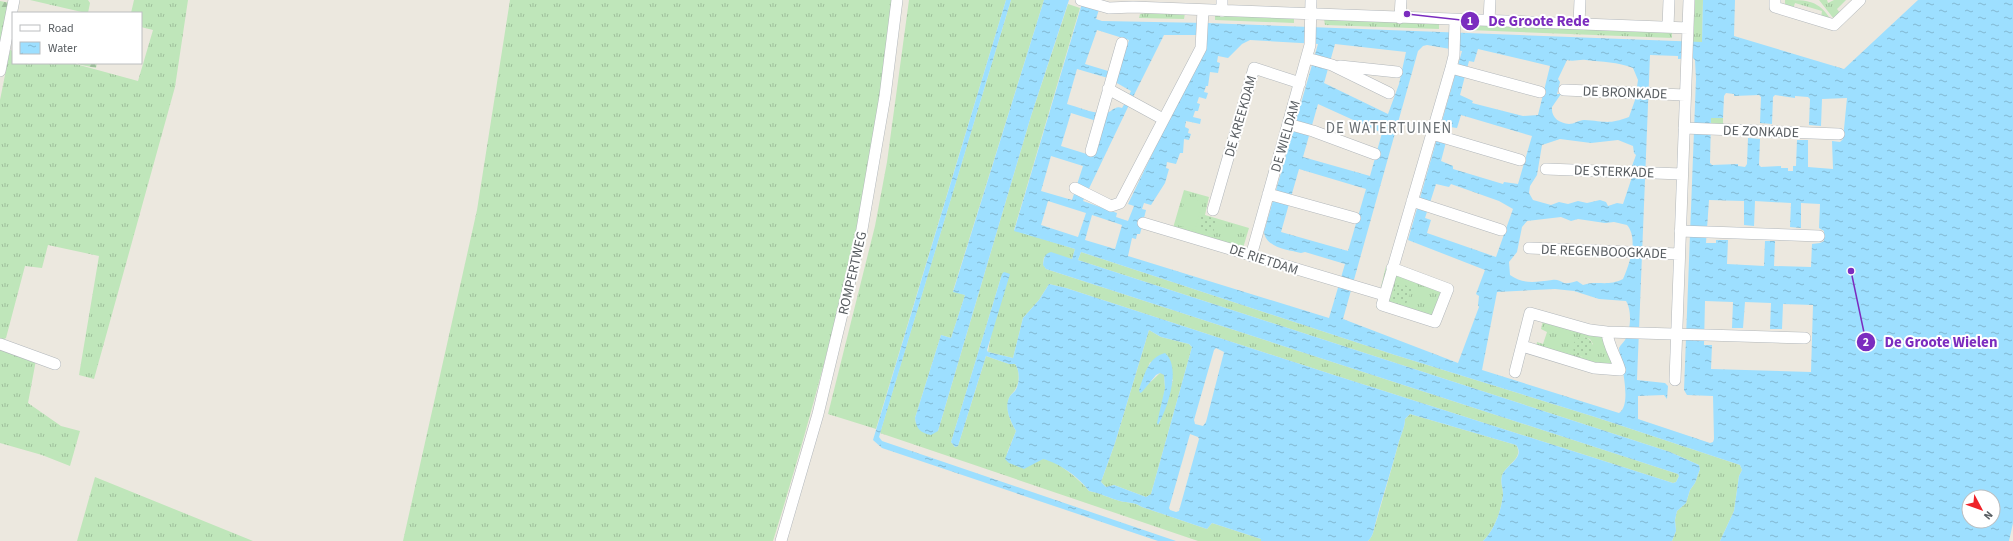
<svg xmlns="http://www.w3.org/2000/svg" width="2013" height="541" font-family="'Source Sans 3',sans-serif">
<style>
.grass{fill:url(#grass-tufts);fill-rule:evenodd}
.forest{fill:url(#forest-firs)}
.park{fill:url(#park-dots)}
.pitch{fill:#bfe6ba}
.water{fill:url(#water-ripples);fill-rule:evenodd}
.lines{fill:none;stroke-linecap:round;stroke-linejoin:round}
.minor-casing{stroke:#b2b7bb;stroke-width:12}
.minor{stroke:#fff;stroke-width:11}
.labels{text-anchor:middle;stroke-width:4;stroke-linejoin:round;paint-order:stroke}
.street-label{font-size:14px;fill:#585d61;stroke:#fff}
.neighbourhood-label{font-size:15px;letter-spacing:1px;fill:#696f73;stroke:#fff}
.leader{fill:none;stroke:#7b2cbf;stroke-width:1.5}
.callout-dot{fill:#7b2cbf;stroke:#fff;stroke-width:1.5}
.mark-label{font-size:12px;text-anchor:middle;font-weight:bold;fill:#fff}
.callout-label{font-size:15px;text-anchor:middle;font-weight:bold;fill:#7b2cbf;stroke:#fff;stroke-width:4;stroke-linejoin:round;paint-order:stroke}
</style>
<defs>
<pattern id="grass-tufts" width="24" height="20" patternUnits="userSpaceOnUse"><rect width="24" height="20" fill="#bfe6ba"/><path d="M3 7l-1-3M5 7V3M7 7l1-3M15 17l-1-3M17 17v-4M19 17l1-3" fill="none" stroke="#9ebe9b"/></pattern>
<pattern id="forest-firs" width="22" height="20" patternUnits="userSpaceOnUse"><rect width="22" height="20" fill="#bfe6ba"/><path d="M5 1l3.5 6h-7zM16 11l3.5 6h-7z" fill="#9ebe9b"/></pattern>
<pattern id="park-dots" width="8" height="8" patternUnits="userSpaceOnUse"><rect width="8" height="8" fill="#bfe6ba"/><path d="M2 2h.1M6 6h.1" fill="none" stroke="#9ebe9b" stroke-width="1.8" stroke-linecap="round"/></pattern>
<pattern id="water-ripples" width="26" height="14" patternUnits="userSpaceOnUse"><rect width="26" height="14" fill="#9ddfff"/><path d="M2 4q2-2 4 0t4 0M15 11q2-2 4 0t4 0" fill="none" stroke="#83b8d2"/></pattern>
</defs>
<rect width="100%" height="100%" fill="#ece8df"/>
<path class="grass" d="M30,0h58l2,3 -2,10h-2z
M134,0h54l-13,87 -81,292 -15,-4 20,-119 -51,-11 -6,23 -17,-2 -19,72 -6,3v-241l10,-50 3,1v12h59l66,18 15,-51 -12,-3v-14h-10z
M510,0h382c-8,63 -15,126 -27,188 -24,119 -56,237 -92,353h-370l74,-331z
M909,0h97l-130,429 -48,-15 47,-188 12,-64z
M1011,0h33l-91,291 12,4 -14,43 -10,-3 -26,83 1,6 22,7 93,-315 37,-112 12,4 -66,222 61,19 -3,10 -28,-2 -1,7 3,5 632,205 1,2 -3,6 -3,1 -336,-107 -271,-88 -17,-4 -10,16 -16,18 -10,40 -25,-6 14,-78 -51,168 4,5 3,-1 28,-90 23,8h6c5,7 5,18 0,26 -2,3 -5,5 -6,8 -4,12 1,23 7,33l-9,22 24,11c3,-2 8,-5 12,-5 12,-1 39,23 46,32 11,2 20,7 31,10 8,2 15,1 22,6l65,22 5,-6 49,16v2h-63l-318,-108z
M1695,0h8l-1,42h-9z
M1785,0c22,0 34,0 46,20l-10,-3 1,-6 -27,-8 -2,6 -8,-3z
M1819,0h8l1,3 6,-3h12l-9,9 3,4 -6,6z
M1154,12l31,1 -1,6 -45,-1 1,-4z
M1215,14l79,3v6l-79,-3z
M1324,19l115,4v6l-114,-4z
M1469,24l203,7v7l-203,-8z
M1711,118h12v7h-12z
M1184,190l25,7 -4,18 44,13 -6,20 -70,-20z
M1081,252l314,103 200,62 145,48 2,5 -3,6 -5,35 -14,30h-48l4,-10 -1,-11 2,-9 9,-8 4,-13 5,-7 5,-14 -1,-4 -29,-13 -592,-192z
M1386,266l64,26 -12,35 -62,-20z
M1543,321l60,13 13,29 -10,3 -70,-19 1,-5 6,2 4,-12 -6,-3zM1584,337l6,2 3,5 -11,13 -5,-2 -3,-5z
M1149,330l12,7 28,7 3,3 -41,147 -5,3 -32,-12 -8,2 -5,-5 14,-39zM1150,362l23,18 -14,45 6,-37 -1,-13 -4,-2 -20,19 -1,-2z
M0,347l36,13 -8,43 33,23 19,5 -10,35 -28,-11 -42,-12z
M1410,414l106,31c9,13 -11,20 -14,31 -2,7 1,11 1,18 -1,15 -9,37 -20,47h-115c2,-2 4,-5 5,-8 8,-29 17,-58 25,-88 2,-9 7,-17 7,-26z
M95,477l158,64h-176z"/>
<path class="forest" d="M0,1l10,2 -10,47z
M72,63h25l-1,5z"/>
<path class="park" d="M1201,215l16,4 -4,14 -15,-5z
M1397,282l15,6 -6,16 -15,-6z
M1573 347a10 10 0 1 1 20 0a10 10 0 1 1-20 0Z"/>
<path class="pitch" d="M1186,197l17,5 -8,28 -18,-5z"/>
<path class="water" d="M1006,0h5l-132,437 3,4 294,100h-18l-276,-93 -9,-8z
M1044,0h25l-38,116 -93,315 -7,4c-10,-2 -15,-6 -16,-17l26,-83 10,3 14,-43 -12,-3z
M1083,0h19l-6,19 6,2 104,2 496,19 1,-42h32l-1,36 110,33 74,-69h95v523l-4,18h-289l14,-30 5,-35 3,-6 -2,-5 -145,-48 -200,-62 -314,-103 -3,8 592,192 29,13 1,4 -5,14 -5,7 -4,13 -9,8 -2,9 1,11 -4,10h-189c11,-10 19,-32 20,-47 0,-7 -3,-11 -1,-18 3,-11 24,-18 14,-31l-106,-31 -5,5c0,9 -5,17 -7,26 -8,30 -18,59 -25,88 -1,3 -3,6 -5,8h-107v-2l-49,-16 -5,6 -65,-22c-7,-5 -14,-4 -22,-6 -11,-3 -20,-8 -31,-10 -10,-14 -30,-28 -46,-32l-19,10 -15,-6 -4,-4 11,-28c-5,-9 -12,-22 -7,-33 1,-3 4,-5 6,-7 5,-8 5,-20 0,-27h-6l-23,-8 -28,90 -3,1 -4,-5 51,-168 2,-2 6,2 -23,76 1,2 25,6 10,-40 16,-18 10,-16 17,4 271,88 336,107 3,-1 3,-6 -1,-2 -632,-205 -3,-4c1,-7 1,-11 8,-13l21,7 3,-10 -61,-18zM1097,30l32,10 -11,34 -33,-10zM1164,35h41l-1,12 -76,157 6,2 -6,15 -12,-4 1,-4 -34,-12 46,-96 -4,-2 -3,5c-8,-3 -10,5 -17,5 -12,1 -27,-6 -38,-9l10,-35 31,9 23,13 -2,4 4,2zM1250,40l68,4 -54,188c2,16 25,18 37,21l4,-1 40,12 -16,54 -201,-62 4,-18 4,1 1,-5h3l6,-24 -4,-1 2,-6 7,2 14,-22 4,-14 -3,-1 1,-6 9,2 4,-11h3l1,-14 5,1 2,-6 -3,-1 1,-4 -4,-2 1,-6 14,3 1,-5 -8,-2 2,-6h3l2,-7 -3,-1 2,-6 7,2 2,-6 -4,-1 2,-6h2l2,-14 8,1 2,-10 -3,-1 1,-6 10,2 14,-14zM1335,44l71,8 -7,32 -11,30 -64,-31zM1427,45l35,6 -54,189 77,30 -9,24 3,2 -1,9 1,2 -21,56 -115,-44 75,-268 5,-5zM1478,49l72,17 -12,49 -15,1 -51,-13 1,-2 -13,-6 9,-34 5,1zM1650,55l28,1v3l15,-1 2,2 1,19 -12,311 3,5 26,1 1,43 -1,3 -3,1 -72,-24v-23l26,-1 3,4 1,-13 -3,-3 -28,-3zM1567,60c7,2 12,-1 19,0 16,2 32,2 47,8l5,12 -3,20 -6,17c-21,8 -24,4 -45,3 -5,0 -10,4 -15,4 -10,-1 -18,-6 -17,-17l9,-13h-4l3,-12 -2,-3zM1726,93l8,1v2l25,-1 2,2 -1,26 12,1 1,-27 2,-2 20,3v-2l13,1 2,2 -1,26 12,1 1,-27 25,-1 -4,41 -3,3 -8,-1 1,28 -25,-2v-27h-11l-1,26h-3v5h-5v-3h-7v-2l-20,1 -2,-2 1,-26 -12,-1 -1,26 -2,3 -7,-1v-2l-26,1 -2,-2 1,-45h12l1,-22zM1318,104l64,29 -12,43 -67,-19zM1071,113l32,10 -10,33 -32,-10zM1461,115l71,21 -14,48 -14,-2 -1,2 -50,-15v-3l-12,-5 9,-34 7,1zM1560,139l31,4 27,-3 15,6 1,7 2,2 -4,11v11l-9,27 -6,-1 -9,3 -2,-4 -6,-2 -13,3 -9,-2 -10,3 -9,-2 -8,3 -18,-5 -4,-7 1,-7 7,-11 5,-30zM1051,156l32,10 -11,34 -31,-9zM1299,169l67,20 -18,62 -67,-19zM1436,184l13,3 2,-3 48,17 14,8 -17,48 -69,-24 4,-13 -6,-2zM1709,200l35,1v24l10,1 1,-25 36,2 -1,24 11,1v-25l19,1 -1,24 5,3v10l-4,2 -8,1 -1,23 -37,-1 1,-25h-10l-1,25 -37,-2 1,-24h-12v3h-10zM1048,201l38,12 -8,24 -37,-12zM1092,215l30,10 -7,24 -30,-9zM1561,217l10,4 7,-2 27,4 9,-1 13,3c12,14 2,40 -4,54 -16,8 -25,1 -40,6l-6,-4c-4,1 -9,3 -13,2 -4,-2 -7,-4 -12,-3 -16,2 -28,5 -42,-5l-1,-13 8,-10 5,-25 5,-6zM1555,289l19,2 25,8 27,2c6,9 5,29 -1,39 -2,3 -4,4 -6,8 1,13 14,56 0,65l-137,-43 15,-78zM1705,301l28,1 -1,26h11l2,-26 26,1 -1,26h12l1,-25 30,1 -2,67 -100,-3 1,-24h-8zM1149,330l12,7 28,7 3,3 -41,147 -5,3 -32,-12 -8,2 -5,-5 14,-39zM1216,348l8,4 -18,70 -3,4 -8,-2 -1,-4 20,-70zM1190,434l8,3 1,2 -20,72 -3,1 -6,-2 -1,-2zM1969,497h24v24h-24z
M1165,353c17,14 2,57 -7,72l-1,-2 8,-35 -1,-13 -4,-2 -4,2 -14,17 -2,1 -1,-3c5,-14 9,-33 26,-37z"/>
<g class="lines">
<g class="minor-casing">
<path id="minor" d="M1081,0l28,8 24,-1 555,21
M1775,0v7l59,18 26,-25
M1222,11v-11
M1400,18l1,-18
M1489,21l1,-21
M1579,24l1,-24
M1668,27l1,-27
M1307,58l25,7 57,28
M1340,66l57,6
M1451,68l89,24
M0,71l14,-71
M1108,89l55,30
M1564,90l121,5
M1288,124l25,7 62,23
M1684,128l155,6
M1432,134l88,26
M1091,151l31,-108
M1546,169l136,5
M1075,188l36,18 9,-3 81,-155 2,-38
M1268,194l87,24
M1412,201l89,29
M1213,210l41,-142 46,15
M1143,223l241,72
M1680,231l139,5
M1529,248l150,6
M1251,256l59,-211 1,-45
M1392,268l56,21 -13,33 -53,-17 69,-237 3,-12 1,-36
M0,344l55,20
M1522,346l72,22 26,2c-4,-14 -12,-24 -13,-38
M1515,372l15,-59 60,17 17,2 198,6
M1675,380l14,-380
M781,541l37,-127 43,-179 24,-139 12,-96"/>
</g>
<use href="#minor" class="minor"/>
</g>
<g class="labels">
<g class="street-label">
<text transform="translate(1625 92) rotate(2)" y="5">DE BRONKADE</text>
<text transform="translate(1240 116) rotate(-74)" y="5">DE KREEKDAM</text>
<text transform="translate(1761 131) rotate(2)" y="5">DE ZONKADE</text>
<text transform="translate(1285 136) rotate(-74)" y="5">DE WIELDAM</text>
<text transform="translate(1614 171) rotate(2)" y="5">DE STERKADE</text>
<text transform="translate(1604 251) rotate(2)" y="5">DE REGENBOOGKADE</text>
<text transform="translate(1264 259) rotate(18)" y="5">DE RIETDAM</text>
<text transform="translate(852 273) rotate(-77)" y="5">ROMPERTWEG</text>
</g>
<g class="neighbourhood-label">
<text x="1389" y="133">DE WATERTUINEN</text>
</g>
</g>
<path class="leader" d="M1407 14L1470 21M1851 271L1866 342"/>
<g class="callout-dot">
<circle cx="1407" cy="14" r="4"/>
<circle cx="1851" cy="271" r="4"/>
<circle cx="1470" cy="21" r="10"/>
<circle cx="1866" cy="342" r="10"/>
</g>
<g class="mark-label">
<text x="1470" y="25">1</text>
<text x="1866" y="346">2</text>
</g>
<g class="callout-label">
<text x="1539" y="26">De Groote Rede</text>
<text x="1941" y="347">De Groote Wielen</text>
</g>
<rect x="12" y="12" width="130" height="52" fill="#ffffff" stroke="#bcbec0"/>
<rect x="20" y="25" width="20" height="6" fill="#ffffff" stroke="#bcbec0"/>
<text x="48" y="32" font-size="12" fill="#585d61">Road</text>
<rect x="20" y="42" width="20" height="12" fill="url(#water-ripples)" stroke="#bcbec0"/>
<text x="48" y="52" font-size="12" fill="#585d61">Water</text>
<g transform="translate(1981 509) rotate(131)"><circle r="19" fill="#ffffff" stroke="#bcbec0"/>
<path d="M0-3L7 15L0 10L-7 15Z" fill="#ef2228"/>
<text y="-6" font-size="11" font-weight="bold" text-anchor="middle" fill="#585d61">N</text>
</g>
</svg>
